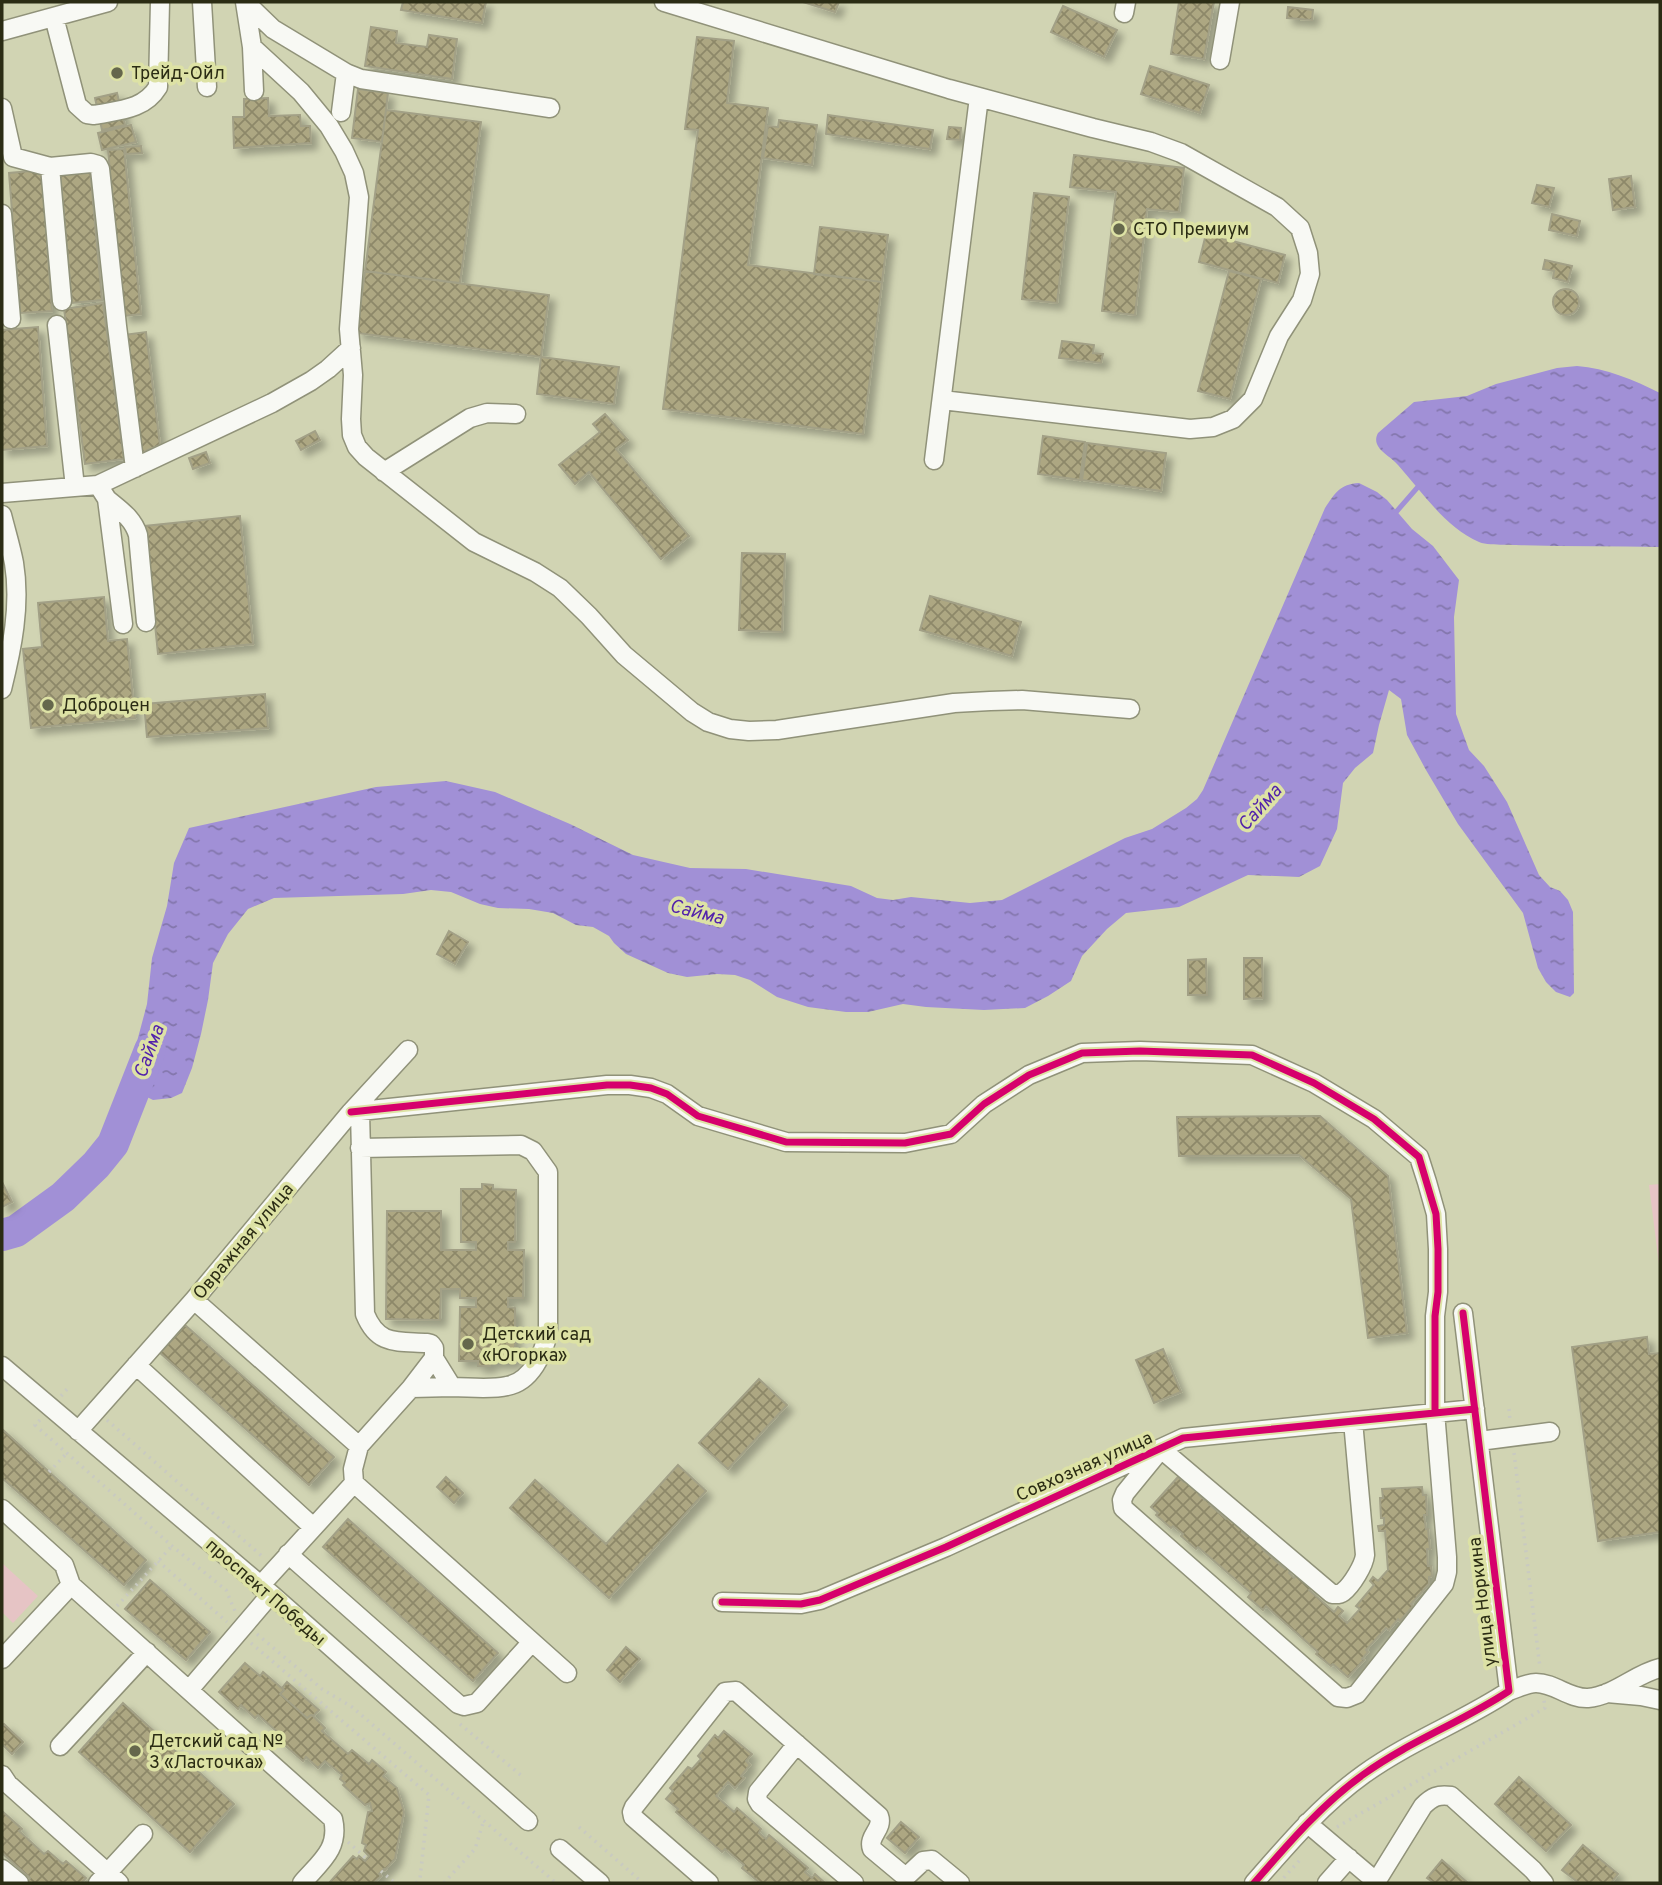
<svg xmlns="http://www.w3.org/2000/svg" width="1662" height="1885" font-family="Overpass,sans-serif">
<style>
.grass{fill:#e6c4c5}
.water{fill:url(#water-ripples)}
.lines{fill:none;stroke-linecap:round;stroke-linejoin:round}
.stream{stroke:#a190d6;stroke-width:5}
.river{stroke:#a190d6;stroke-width:32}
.building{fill:url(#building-cross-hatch);stroke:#a2a086;stroke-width:2;filter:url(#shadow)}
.minor-casing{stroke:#909279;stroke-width:21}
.path{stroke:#c9cac1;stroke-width:3.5;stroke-dasharray:2 5;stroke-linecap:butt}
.minor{stroke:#f8f9f4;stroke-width:18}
.cycleway-casing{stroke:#dde2a5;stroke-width:11}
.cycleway{stroke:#d6006c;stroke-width:7}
.poi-dot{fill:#65674c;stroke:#dde2a5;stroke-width:2.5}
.labels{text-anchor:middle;stroke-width:7;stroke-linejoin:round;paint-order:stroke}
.poi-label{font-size:18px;fill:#2b2c14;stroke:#dde2a5;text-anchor:start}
.street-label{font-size:18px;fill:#2b2c14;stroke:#dde2a5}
.water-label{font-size:19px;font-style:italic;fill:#5323ab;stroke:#dde2a5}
</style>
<defs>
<pattern id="water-ripples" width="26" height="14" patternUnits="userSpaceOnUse" patternTransform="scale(1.75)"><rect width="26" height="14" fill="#a190d6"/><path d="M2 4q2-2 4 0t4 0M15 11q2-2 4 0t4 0" fill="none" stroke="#8376ac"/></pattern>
<pattern id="building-cross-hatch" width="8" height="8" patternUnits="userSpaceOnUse" patternTransform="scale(1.75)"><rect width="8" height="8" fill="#ada782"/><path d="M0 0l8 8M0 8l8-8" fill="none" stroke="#8d8869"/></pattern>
<filter id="shadow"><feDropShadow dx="6" dy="6" stdDeviation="3.5" flood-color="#0004"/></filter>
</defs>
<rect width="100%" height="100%" fill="#d1d4b3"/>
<path class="grass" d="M1660,1184v89l-11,-88z
M2,1563l36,33 -25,27 -11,-11z"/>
<path class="water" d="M1577,366c29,2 57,14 83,27v154c-48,-1 -96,0 -144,-2 -11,-1 -27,1 -37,-3 -34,-15 -57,-50 -81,-77 -8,-10 -28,-17 -20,-32l36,-31 53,-6 29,-12 61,-16z
M1359,483l18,9 10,8 25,29 21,17 26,34 -5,37 2,97 13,36 15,16 23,36 32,73 11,12 10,4 8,9 5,12 1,81 -4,4 -14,-5 -10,-10 -8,-14 -15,-55 -65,-89 -32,-54 -19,-35 -6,-36 -12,-9 -10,35 -6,28 -18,15 -12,15 -6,46 -17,37 -21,11 -51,-2 -69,32 -53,6 -19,16 -25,27 -11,25 -23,15 -23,12 -41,2 -58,-3 -23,-3 -35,8h-22l-38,-5 -31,-10 -27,-17 -15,-5 -18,-1 -30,3 -19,-4 -42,-19 -12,-11 -5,-7 -16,-9 -17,-2 -23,-12 -24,-4 -31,-1 -18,-4 -29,-12 -20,-2 -28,4 -129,4 -26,11 -20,25 -15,29 -5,37 -7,34 -9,34 -10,25 -11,5 -18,2 -18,-9 -5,-10 1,-17 16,-60 5,-46 15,-52 7,-43 15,-35 187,-41 70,-6 49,11 75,32 63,31 57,13 56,1 105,17 26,12 16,2 18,-3 59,6 32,-3 123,-62 27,-9 34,-21 11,-9 6,-9 122,-282c10,-15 15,-24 34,-25z"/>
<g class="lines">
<path class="stream" d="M1397,511l20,-23"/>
<path class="river" d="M2,1235l14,-4 47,-34 33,-32 17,-21 37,-94"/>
</g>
<path class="building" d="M403,2h83l-4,21 -81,-13z
M803,2h36l-4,10z
M1179,2h35l-10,57 -33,-5z
M1063,6l54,24 -13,27 -53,-25z
M1288,7l25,3 -1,10 -25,-2z
M371,27l26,4 -1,12 31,4 2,-12 28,4 -5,40 -87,-13z
M697,37l37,4 -7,62 41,5 -20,157 134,17 -19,152 -200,-25 35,-279 -13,-1z
M1150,66l59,19 -9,28 -59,-19z
M358,89l30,4 -6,49 -30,-4z
M117,93l8,32 -23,5 -7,-32z
M268,98l1,18 31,-1 1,11h9l1,17 -77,5 -1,-31h11v-18z
M386,110l95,12 -21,161 -95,-12z
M828,115l105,15 -3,19 -104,-15z
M779,120l38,5 -5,40 -49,-7 5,-32 10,1z
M131,125l5,17 -34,8 -4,-17z
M949,127l12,1 -1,12 -13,-1z
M141,146l1,7 -16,1 -1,-7z
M124,149l17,165 -17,2 -16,-166z
M1074,155l110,13 -5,44 -32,-3 -12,106 -33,-4 14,-119 -46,-5z
M90,168l12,132 -30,3 -12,-132z
M42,170l10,141 -32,2 -11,-140z
M1631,176l4,31 -22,3 -4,-31z
M1537,185l17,3 -5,19 -17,-4z
M1034,193l35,4 -12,106 -35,-4z
M1552,214l28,7 -3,15 -28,-6z
M820,227l68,8 -6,47 -68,-8z
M1206,234l79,21 -7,28 -79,-21z
M1545,260l27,6 -4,16 -15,-4 1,-7 -11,-2z
M365,271l184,24 -8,62 -184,-24z
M1229,271l32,8 -31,120 -32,-8z
M1553 302a13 13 0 1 1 26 0a13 13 0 1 1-26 0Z
M103,303l21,156 -39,5 -21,-155z
M38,327l9,119 -45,4v-120z
M146,332l14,113 -21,9 -16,-119z
M1062,341l32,4 -1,8 10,1 -2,9 -42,-5z
M541,357l78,10 -5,37 -77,-10z
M605,414l23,26 -12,9 73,87 -28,23 -72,-87 -14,12 -16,-19 41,-33 -7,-8z
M315,431l5,9 -19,10 -5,-9z
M1043,436l42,6 -5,38 -42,-6z
M1087,443l79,10 -5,38 -79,-11z
M206,452l4,11 -17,6 -4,-11z
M240,516l13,128 -95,10 -13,-128z
M742,553l43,1 -3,78 -43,-2z
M930,596l91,26 -9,34 -92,-26z
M104,597l4,44 19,-2 8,79 -104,10 -8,-79 19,-2 -4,-44z
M265,694l3,34 -121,9 -3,-33z
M449,931l19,11 -13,22 -18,-10z
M1244,958h18l1,40 -19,1z
M1206,959l1,36h-19v-35z
M1320,1116l68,60 19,157 -39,5 -17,-139 -52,-44 -120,1 -2,-39z
M2,1182l10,20 -10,5z
M482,1184l11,1v4l23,1 -1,52h-7v8h16l-1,48h-15v9l7,1v54h-25v4h-12v-5h-19l1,-54h16v-9h-16v-9h-19l-1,31 -54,-1 1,-108h54v39h35v-8h-15v-53h21z
M185,1325l149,132 -25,28 -149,-132z
M1647,1337l2,17 11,-1v179l-62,9 -26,-194z
M1163,1349l18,43 -27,11 -18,-43z
M759,1379l28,26 -59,64 -29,-26z
M2,1429l144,131 -22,25 -122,-107z
M678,1465l28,26 -97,107 -99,-90 25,-28 71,64z
M446,1477l17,16 -9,10 -17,-16z
M1178,1477l6,5 2,-2 15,13 -2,2 6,5 4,-5 4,4 -4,5 17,15 2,-2 15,13 -1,2 5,4 2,-2 15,13 -2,2 23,20 4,-4 4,3 -4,5 5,5 2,-2 15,12 -2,2 25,22 4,-5 5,4 -4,5 8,7 13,-14 -4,-3 18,-21 -4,-4 3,-4 5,4 10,-11 -3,-39h-6l-1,-5 6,-1v-7h-3l-1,-20h3l-1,-9 40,-2 1,8h3l1,20h-3l2,14h2l2,20h-3l1,17h3l1,10 -3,1v7l-18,20 2,2 -13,15 -2,-2 -9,11 -3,-2 -20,22 2,2 -6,7 2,1 -16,17 -15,-13 -2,2 -15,-12 2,-2 -52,-46 -3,4 -15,-13 3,-4 -53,-46 -2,2 -15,-13 2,-2 -10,-8 -2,2 -15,-13 2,-2 -7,-6z
M348,1519l150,134 -25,28 -150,-134z
M150,1580l60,52 -24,28 -61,-51z
M626,1647l14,12 -20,23 -13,-12z
M245,1663l15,13 3,-4 21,18 -4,4 27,24 4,-3 2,1 12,12 -3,3 26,23 4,-4 17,14 3,-4 14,12 -3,4 14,12 7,24 -9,47 -10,11 -1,-1 -5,5 2,2 -7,7h-45l24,-27 4,3 2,-3 6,5 4,-5 -5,-5 2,-6 -4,-2 6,-31 4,-1 -2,-8 -5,2 -22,-20 2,-2 -5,-4 2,-4 -17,-14 -7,7 -12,-11 -3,4 -24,-21 3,-4 -24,-21 -3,3 -14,-13 -3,4 -19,-17z
M287,1682l32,28 -6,6 -2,-1 -4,3 -27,-24 4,-4 -2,-2z
M123,1703l111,101 -44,48 -111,-100z
M4,1724l19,18 -11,12 -10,-10v-17z
M724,1731l28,23 -6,7 4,4 -9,11 3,2 -9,10 -7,-6 -12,14 18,16 3,-4 24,21 -2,4 7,6 3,-4 39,33 -3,4 7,6 3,-4 10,9h-65l-18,-15 2,-3 -19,-16 -3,3 -46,-40 2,-3 -12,-10 7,-8 -3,-3 18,-21 4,2 9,-10 -3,-3 17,-21 3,3z
M1519,1777l52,48 -25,26 -51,-47z
M2,1811l20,18 -3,2 25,23 4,-3 15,13 3,-3 20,17 -5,5h-54l3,-5 -28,-25z
M901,1822l18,15 -14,16 -18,-15z
M1583,1845l35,29 -7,9h-32l-17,-13z
M1442,1860l26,23h-34l-7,-5z"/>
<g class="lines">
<g class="minor-casing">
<path id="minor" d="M202,2l5,85
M245,2l7,45 49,45 28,34 15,25 10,22 5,24 -10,132 4,46 -2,44 1,16 5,12 9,10 108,85 61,30 25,16 29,28 35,39 68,57 16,10 22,7 19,2 28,-1 177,-27 36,-2 32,-1 108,9
M245,2l28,27 73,44 15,6 189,29
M664,2l285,87 144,39 58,14 30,11 96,54 23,21 8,25 2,21 -8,26 -23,36 -26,63 -20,20 -20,8 -23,2 -248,-29
M1124,13l2,-11
M54,17l23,88 10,9 7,1c25,-5 50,-5 64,-28l2,-85
M2,31l106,-29
M252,47l2,44
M1220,60l10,-58
M2,108l11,49 37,10 41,-4 7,2 2,4 17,157 18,142
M341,112l5,-39
M50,167l12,134
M2,214l9,105
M57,325l18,162
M934,460l45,-363
M384,472l86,-54 17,-5 29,1
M98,485l174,-82 39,-22 17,-12 23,-21
M2,493l96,-8 9,14 16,125
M107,499c13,11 26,19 31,36l8,87
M2,515c4,16 9,32 12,48 7,42 -2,86 -12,126
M351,1112l256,-27h23l21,3 16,6 31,22 88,26 119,1 46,-9 33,-30 45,-29 53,-22 58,-2 112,4 62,28 60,36 45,38 8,25 9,32 2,35v43l-3,24v96l12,145v15l-3,12 -87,110 -10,4 -9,-1 -215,-189 -1,-8 3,-7 36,-44 171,145c4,0 7,1 11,-2 9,-7 21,-27 22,-37l-12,-134
M360,1148l161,-3 12,6 15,21v160c-4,21 -17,50 -41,54 -17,4 -38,1 -55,1l-18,-29
M194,1300l165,146 -6,23 1,14 -94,103
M136,1365l177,162
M2,1366l269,228 257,227
M411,1388l41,-1
M78,1431l116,-131 157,-188 57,-62
M1479,1441l71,-9
M359,1446l52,-58 23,-30v-10l-3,-4 -4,-1c-30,-2 -49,3 -62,-29l-5,-202
M354,1483l213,190
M2,1509l62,56 7,20 262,234c7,30 -13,43 -31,64
M288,1554l170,150 6,2 13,-3 54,-60
M722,1602l79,2 19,-4 126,-53 237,-109 292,-29
M2,1659l69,-74
M189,1690l82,-96
M1509,1691c9,-3 18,-8 27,-8 19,0 33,16 52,15 26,-2 47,-24 72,-30
M1607,1693l34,3 19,4
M797,1744l-39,48 -1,7 3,5 94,79
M60,1746l87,-94
M2,1775l6,9 111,99
M1307,1823l71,60
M560,1849l40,34
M2,1869l17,14
M1376,1882l47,-76c9,-9 15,-12 28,-10l82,74 11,13
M98,1883l45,-49
M709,1883l-76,-66 -1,-5 2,-5 91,-115 11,-1 143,125c5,13 -12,20 -7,33l30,25 5,2 16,-15 9,-1 28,23
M1254,1883c34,-39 68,-79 110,-109 46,-33 98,-52 145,-83l-46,-378
M1327,1883l22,-25"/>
</g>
<path class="path" d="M61,1396l7,-8
M1509,1409l1,12
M40,1420l-5,5 137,121 54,44 9,21
M107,1420l157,138
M1514,1453l26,215
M49,1472l18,-19
M158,1561l69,61
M117,1606l55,-60
M257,1634l65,55 30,18 204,176
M251,1643l178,152 -9,84 -4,4
M460,1724l63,53
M579,1827l64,56
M1337,1827l208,-119 -1,-8
M348,1842l19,17
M381,1871l14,12
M444,1883l31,-34 9,-29
M1279,1883l21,-23"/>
<use href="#minor" class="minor"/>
<g class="cycleway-casing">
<path id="cycleway" d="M351,1112l256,-27h23l21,3 16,6 31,22 88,26 119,1 46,-9 33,-30 45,-29 53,-22 58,-2 112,4 62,28 60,36 45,38 17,57 2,35v43l-3,24v96
M722,1602l79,2 19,-4 126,-53 237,-109 292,-29
M1254,1883c34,-39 68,-79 110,-109 46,-33 98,-52 145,-83l-46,-378"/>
</g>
<use href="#cycleway" class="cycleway"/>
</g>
<g class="poi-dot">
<circle cx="117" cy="73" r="7"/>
<circle cx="1119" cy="229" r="7"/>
<circle cx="48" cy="705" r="7"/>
<circle cx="468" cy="1344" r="7"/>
<circle cx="135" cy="1751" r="7"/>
</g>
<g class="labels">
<g class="poi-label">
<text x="131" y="79">Трейд-Ойл</text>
<text x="1133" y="235">СТО Премиум</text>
<text x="62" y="711">Доброцен</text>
<text x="482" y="1340">Детский сад<tspan x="482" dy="21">«Югорка»</tspan></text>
<text x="149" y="1747">Детский сад №<tspan x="149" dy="21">3 «Ласточка»</tspan></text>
</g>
<g class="street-label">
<text transform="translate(243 1241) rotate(-50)" y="6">Овражная улица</text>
<text transform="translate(1084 1466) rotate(-24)" y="6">Совхозная улица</text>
<text transform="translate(266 1592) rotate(41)" y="6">проспект Победы</text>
<text transform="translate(1482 1602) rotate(-97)" y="6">улица Норкина</text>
</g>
<g class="water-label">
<text transform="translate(1259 807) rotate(-48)" y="7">Сайма</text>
<text transform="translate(697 911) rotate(14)" y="7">Сайма</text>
<text transform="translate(148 1051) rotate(-70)" y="7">Сайма</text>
</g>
</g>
<rect width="1662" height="1885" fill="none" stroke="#2b2c14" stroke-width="7"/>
</svg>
